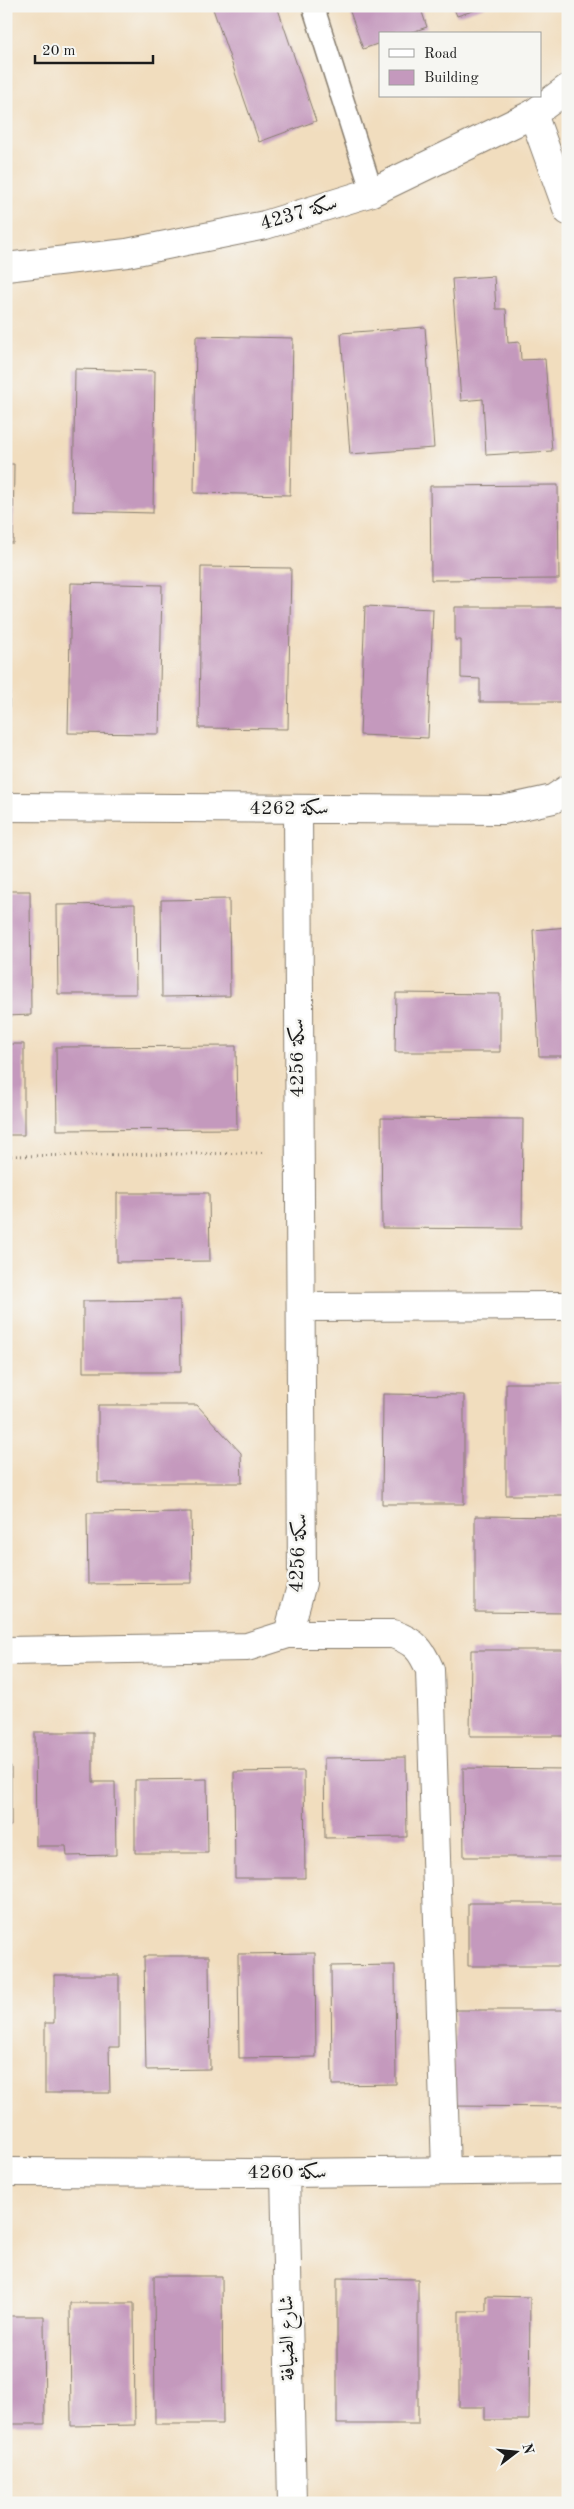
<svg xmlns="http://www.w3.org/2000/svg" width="574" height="2509" font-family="'Old Standard TT',Amiri,serif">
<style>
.building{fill:#c499bd}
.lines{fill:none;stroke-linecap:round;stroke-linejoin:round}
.lane-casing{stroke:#867c6d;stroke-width:24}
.street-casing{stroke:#867c6d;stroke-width:30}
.secondary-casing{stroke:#867c6d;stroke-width:30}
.path{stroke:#867c6d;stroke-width:3;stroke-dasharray:1 4;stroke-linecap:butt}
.lane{stroke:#fff;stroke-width:21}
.street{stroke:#fff;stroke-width:28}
.secondary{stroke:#fff;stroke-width:28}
.labels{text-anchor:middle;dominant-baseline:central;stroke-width:5;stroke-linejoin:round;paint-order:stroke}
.street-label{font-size:20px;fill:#1c1c1c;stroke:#f6f6f2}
</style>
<rect width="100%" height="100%" fill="#f6f6f2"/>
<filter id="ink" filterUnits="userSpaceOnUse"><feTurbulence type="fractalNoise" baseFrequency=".02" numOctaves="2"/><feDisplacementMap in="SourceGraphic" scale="10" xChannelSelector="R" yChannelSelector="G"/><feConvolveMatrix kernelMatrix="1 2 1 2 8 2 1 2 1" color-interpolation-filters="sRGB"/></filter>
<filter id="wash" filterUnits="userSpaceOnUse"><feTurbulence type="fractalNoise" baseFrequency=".0096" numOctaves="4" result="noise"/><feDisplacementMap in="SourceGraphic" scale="20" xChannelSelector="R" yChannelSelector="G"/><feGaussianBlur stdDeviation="1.12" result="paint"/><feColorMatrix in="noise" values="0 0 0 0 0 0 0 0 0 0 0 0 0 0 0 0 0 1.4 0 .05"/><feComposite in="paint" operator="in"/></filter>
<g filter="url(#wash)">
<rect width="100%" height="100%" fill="#f1ddbe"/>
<g id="blocks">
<!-- building -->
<path class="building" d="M212 6H277L316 121 259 142Z
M348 6H420L427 27 406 34H380V43L363 49Z
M453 6H485V7L457 16Z
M494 276 496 309H506L508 343 520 342 521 360 545 359 552 451 486 455 483 399 461 401 452 279Z
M425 327 434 448 350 454 341 333Z
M196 336 293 338 290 495 194 493Z
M75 369 155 371 153 513 73 511Z
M6 464H14L13 543H6Z
M558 485 559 579 431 580 430 486Z
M201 567 291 568 288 729 199 728Z
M71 583 162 585 159 734 68 733Z
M365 606 433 609 428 738 360 735Z
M455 607H568V702H480V679L461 678V640H455Z
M6 686H10L9 708H6Z
M6 891H30L31 1015 6 1016Z
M229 899 230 996 162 997 161 900Z
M135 904 136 994H58L57 905Z
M568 927V1056H539L533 930Z
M396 993 500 994V1052H395Z
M6 1044H24V1135H6Z
M236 1046 237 1129 57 1130 56 1047Z
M381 1118 523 1119 522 1229 382 1228Z
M117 1193H209L210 1261 117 1262Z
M180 1300 181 1372H83V1301Z
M506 1383H568V1495H506Z
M383 1394 464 1395V1504H382Z
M98 1405H197L241 1453 242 1483H98Z
M191 1512 192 1583 88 1584 87 1513Z
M475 1516 568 1517V1613L475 1612Z
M471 1650H568V1736H470Z
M35 1732H93V1782H115L116 1855 67 1856 66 1846H36Z
M406 1757 407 1837 325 1838 324 1758Z
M6 1766H11V1826H6Z
M463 1768 568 1769V1857H464Z
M304 1771 305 1878H235L234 1772Z
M207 1779 208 1853H135V1780Z
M468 1903H568V1966H468Z
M315 1953 316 2057 239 2058 238 1954Z
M144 1956H209L210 2069 146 2070Z
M395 1965 396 2084 332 2085 331 1966Z
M54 1975H119V2047H109L110 2093H45V2023H54Z
M454 2010H568V2107L453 2106Z
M154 2276H222L223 2424H155Z
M337 2278 418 2279V2424H337Z
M486 2296 530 2297 529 2420H485V2407H459V2311H486Z
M70 2303H134L135 2425 71 2426Z
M6 2316H44L45 2424H6Z"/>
</g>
</g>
<g filter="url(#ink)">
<use href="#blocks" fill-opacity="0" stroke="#867c6d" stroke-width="1"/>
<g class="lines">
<defs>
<path id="lane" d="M313 6 372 192"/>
<path id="street" d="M533 114 568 211
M6 807 503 810 553 799 568 789
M301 1307 568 1306
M288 1634H393C415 1642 421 1649 430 1670L446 2171
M6 1651 247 1647 288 1634 302 1583 298 809
M6 2172 285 2173"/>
<path id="secondary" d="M6 267 127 253 265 225 372 192 533 114 568 88
M292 2503 285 2173 568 2170"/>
</defs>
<!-- lane casing -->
<use href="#lane" class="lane-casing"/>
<!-- street casing -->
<use href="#street" class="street-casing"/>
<!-- secondary casing -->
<use href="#secondary" class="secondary-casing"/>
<!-- path -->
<path class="path" d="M6 1156 266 1153"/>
<!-- lane -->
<use href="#lane" class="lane"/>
<!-- street -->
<use href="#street" class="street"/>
<!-- secondary -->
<use href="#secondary" class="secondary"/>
</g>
</g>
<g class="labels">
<!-- street labels -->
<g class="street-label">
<text transform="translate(299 214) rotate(-16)">سكة 4237</text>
<text x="289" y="809">سكة 4262</text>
<text transform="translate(298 1058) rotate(-90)">سكة 4256</text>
<text transform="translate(299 1553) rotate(-87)">سكة 4256</text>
<text x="287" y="2173">سكة 4260</text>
<text transform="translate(288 2338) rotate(-91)">شارع الضيافة</text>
</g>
</g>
<!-- margin -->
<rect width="574" height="2509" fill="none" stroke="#f6f6f2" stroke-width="25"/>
<!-- legend -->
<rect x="379" y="32" width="162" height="65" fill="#f6f6f2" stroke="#9f9f9c"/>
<rect x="389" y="49" width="25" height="8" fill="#ffffff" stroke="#9f9f9c"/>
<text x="424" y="58" font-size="15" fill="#1c1c1c">Road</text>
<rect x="389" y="70" width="25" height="15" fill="#c499bd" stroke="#9f9f9c"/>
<text x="424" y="82" font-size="15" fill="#1c1c1c">Building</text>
<!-- north arrow -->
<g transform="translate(516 2452) rotate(74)" stroke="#f6f6f2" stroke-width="4" paint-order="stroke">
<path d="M0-4L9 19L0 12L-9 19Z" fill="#1c1c1c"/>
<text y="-8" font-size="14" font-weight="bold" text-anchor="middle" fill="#1c1c1c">N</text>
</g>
<!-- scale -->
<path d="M35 55v8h118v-8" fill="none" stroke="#1c1c1c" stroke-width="2.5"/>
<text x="42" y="55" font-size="15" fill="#1c1c1c" stroke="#f6f6f2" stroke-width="4" paint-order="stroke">20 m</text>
</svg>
